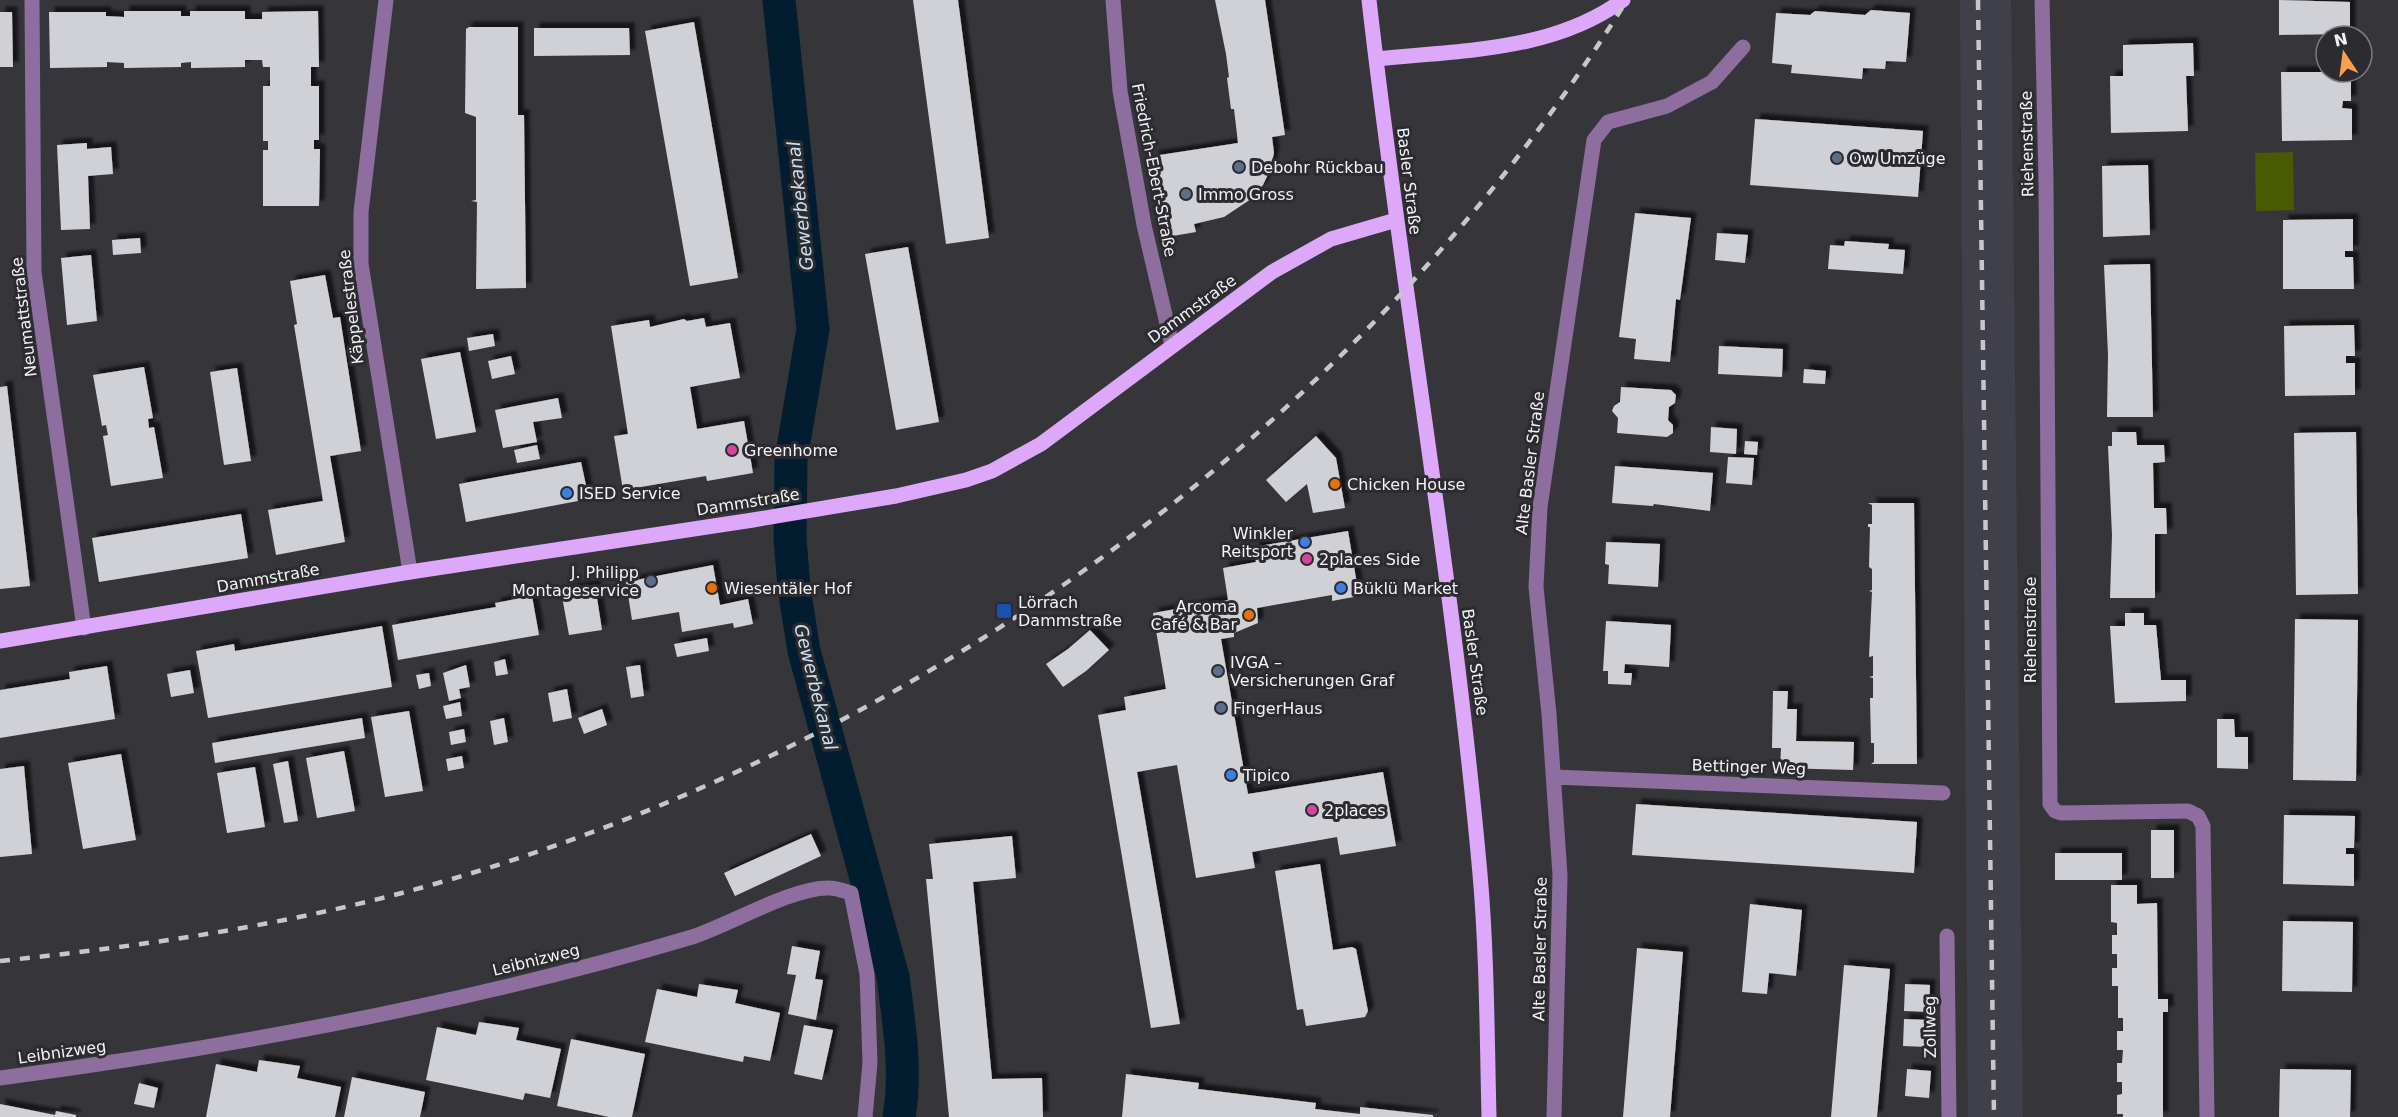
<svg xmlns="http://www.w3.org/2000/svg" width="2398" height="1117" font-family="'DejaVu Sans',sans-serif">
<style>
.built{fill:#40404a}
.green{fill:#4a5a03}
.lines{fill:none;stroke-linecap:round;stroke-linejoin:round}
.canal{stroke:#031d30;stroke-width:33}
.building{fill:#d0d1d6;filter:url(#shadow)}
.minor{stroke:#8e6d9f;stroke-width:15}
.major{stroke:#dea8fa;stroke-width:15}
.rail{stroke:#c7c7ca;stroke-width:4.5;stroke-dasharray:10 10;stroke-linecap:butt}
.service-dot{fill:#5c6f8a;stroke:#2c2c30;stroke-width:2}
.hotel-dot{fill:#d1479c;stroke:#2c2c30;stroke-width:2}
.food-dot{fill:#e8710a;stroke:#2c2c30;stroke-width:2}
.shop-dot{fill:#3f7fe0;stroke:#2c2c30;stroke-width:2}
.transit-dot{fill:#1a4fb4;stroke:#2c2c30;stroke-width:2}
.labels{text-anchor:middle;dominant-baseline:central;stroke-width:6;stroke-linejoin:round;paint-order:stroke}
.street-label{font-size:16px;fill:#f3f3f6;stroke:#2c2c30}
.poi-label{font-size:16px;fill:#f3f3f6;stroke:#2c2c30;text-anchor:start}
.water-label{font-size:18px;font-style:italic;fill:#cce0f1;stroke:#2c2c30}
</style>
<defs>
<filter id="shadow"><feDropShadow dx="5.5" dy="-5.5" stdDeviation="1.5" flood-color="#0009"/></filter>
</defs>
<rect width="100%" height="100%" fill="#36363a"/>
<!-- built -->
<path class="built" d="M1960 0H2011L2023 1117H1968Z"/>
<!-- green -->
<path class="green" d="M2293 152 2294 210 2256 211 2255 153Z"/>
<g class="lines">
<!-- canal -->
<path class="canal" d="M779 0 813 329 791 460 790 539 794 588 804 651 893 977C899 1023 907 1071 899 1117"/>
</g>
<!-- building -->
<path class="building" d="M913 0H958L989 238 946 244Z
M1215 0H1265L1285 135 1272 137 1274 153 1270 170 1263 185 1251 199 1224 217 1194 224 1196 232 1167 237 1153 156 1238 143 1234 109H1231L1227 78 1229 77 1226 54Z
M2279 0 2350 2V34L2279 35Z
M1871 10 1910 13 1906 62 1886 61 1885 69 1863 68 1862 79 1791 73 1792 65 1772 63 1776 13 1810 15 1815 11 1865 15Z
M124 11H181V16H190V11H245V19H262V12L318 11 319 67H311V86H319V140H314V149H320L319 206H263V150H268V141H263V86H270V67H263L262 60H245V67L191 68V62L181 63V67L124 68V63L107 62V67L50 68 49 12H106V16L124 17Z
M0 12H12L13 67H0Z
M694 22 738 278 690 286 645 31Z
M469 27H518V115H524L526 288 476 289 477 202 471 201 476 200V117L465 113 466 29Z
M534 28H629L630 55 534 56Z
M2193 43 2194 76H2186L2188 131 2111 133 2110 76H2123V45Z
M2281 72H2351V101H2343L2342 108 2352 109V140L2282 141Z
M1755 119 1923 131 1918 197 1750 185Z
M87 143V149L111 147 113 174 88 176 90 229 61 230 57 145Z
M2148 165 2150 235 2103 237 2102 166Z
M1635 213 1691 218 1680 300 1676 299 1670 362 1634 359 1636 339 1619 337Z
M2353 219V251H2345V257H2353L2354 289H2283V220Z
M1717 233 1748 235 1745 263 1715 260Z
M140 238 141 253 113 255 112 240Z
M1845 241 1889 244 1888 249 1905 250 1903 274 1828 269 1830 245 1844 246Z
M908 247 939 422 896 430 865 254Z
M91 255 97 321 67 325 61 258Z
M2150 264 2153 417H2107L2108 355 2104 265Z
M325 275 333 318 340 317 361 451 330 456 345 542 276 555 268 510 323 501 294 325 297 324 290 281Z
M704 318 706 327 730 323 740 378 690 387 697 429 744 421 753 473 707 481 706 476 623 490 614 436 628 434 611 326 649 320 650 327 684 319 687 321Z
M2354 325 2355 356H2346V363H2355V395L2285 396 2284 326Z
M493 334 495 346 469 351 467 338Z
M1719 346 1783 349 1782 377 1718 374Z
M460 352 476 432 436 439 421 359Z
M511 356 515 374 492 379 488 361Z
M144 367 153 418 148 419 149 428 154 427 163 478 111 486 103 436 108 435 106 425 102 426 93 375Z
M237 368 251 461 224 465 210 372Z
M1804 369 1826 371 1825 384 1803 383Z
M7 386 30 586 0 589V387Z
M1621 387 1671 390 1676 395 1675 403 1669 407 1668 420 1673 425V433L1667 437 1617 433 1618 418 1612 411 1614 406 1620 402Z
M558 398 562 418 533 422 537 442 503 448 495 410Z
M1711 427 1737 429 1736 454 1710 452Z
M2112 432H2136L2137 445H2164L2165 462 2153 463 2154 508H2166L2167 534H2155V598H2110L2112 535 2108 446H2112Z
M2356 432 2358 594 2296 595 2294 433Z
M1316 436 1336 458 1345 508 1313 513 1307 484 1286 502 1266 480Z
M1745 441 1758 442 1757 455 1744 454Z
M537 445 540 459 517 463 514 450Z
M1728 457 1754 458 1752 485 1726 483Z
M581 462 587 490 578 501 466 522 459 484Z
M1615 466 1713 473 1710 511 1654 504 1653 506 1612 503Z
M1868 503H1914L1917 764H1871L1874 762V743H1871L1870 698H1873V678L1869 677 1873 676V656L1869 657 1872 592 1869 591 1872 590V569L1869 567 1870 527H1868V524H1872V505Z
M241 514 248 558 99 582 92 538Z
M1348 531 1359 596 1332 601V595L1257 608 1258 623 1234 633V637L1221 639 1248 794 1383 772 1396 846 1340 855 1337 837 1252 852 1255 868 1196 878 1177 765 1137 772 1180 1024 1151 1028 1098 715 1126 710 1124 697 1166 689 1153 613 1228 600 1223 568 1256 562 1253 547Z
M1606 542 1660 544 1658 587 1608 584 1609 565 1605 564Z
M713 565 720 605 748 599 753 624 734 628 733 623 682 632 679 612 632 620 626 582Z
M595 585 602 630 569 635 561 591Z
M532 596 539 635 398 660 392 625 496 607 495 603Z
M2125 613H2144V625H2156L2161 680H2186V701L2115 703 2110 626H2125Z
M2295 619 2358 620 2356 781 2293 780Z
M1606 621 1671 625 1669 667 1625 664 1624 673H1632L1631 685 1608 684V671H1603Z
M382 626 392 687 208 718 196 651 234 644 235 651Z
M1090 630 1109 650 1086 671 1063 687 1046 664 1068 649Z
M707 638 709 651 677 657 674 644Z
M505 659 508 674 496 676 494 662Z
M466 665 470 687 459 689 461 698 449 701 443 673Z
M640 665 644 696 631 698 626 667Z
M107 666 115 719 0 738V690L70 679 69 672Z
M190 670 194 693 171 697 167 674Z
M429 673 431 686 419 689 416 675Z
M567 689 572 718 553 722 548 693Z
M1773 691H1788L1787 709H1797L1796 741 1854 742 1853 770 1780 768 1781 748H1772Z
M460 702 462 716 446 719 443 706Z
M602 709 607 725 584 734 578 718Z
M409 711 423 791 385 797 371 717Z
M362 718 365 738 215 763 212 743Z
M504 718 508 742 494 745 490 721Z
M2217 719H2234L2235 737H2248V769L2217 768Z
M464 729 466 742 451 745 449 732Z
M344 751 355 811 317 818 306 758Z
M121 754 136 840 83 849 68 763Z
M462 756 464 768 448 771 446 759Z
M288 761 298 821 284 823 273 764Z
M24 766 32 854 0 857V769Z
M255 767 265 827 227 833 217 773Z
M1636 804 1917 822 1914 873 1632 855Z
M2284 815 2355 816 2354 848H2346V854H2354V886L2283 884Z
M2151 830H2174V878H2151Z
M811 834 821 856 735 896 724 873Z
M1012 836 1016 878 973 882 992 1079 1042 1078 1043 1117H949L926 879H933L929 844Z
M2055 853H2122V880H2055Z
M1320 864 1333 950 1352 947 1356 949 1368 1011 1365 1017 1306 1026 1303 1009 1297 1010 1275 871Z
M2111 885H2137V904L2157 903 2158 999H2168V1012H2163V1117H2123V1114H2117V1095L2122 1094V1082H2117V1063H2122L2123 1050H2117V1031H2123V1018H2118V986H2112V968H2117V954H2112V935H2117V923L2111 922Z
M1750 904 1802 910 1796 976 1769 973 1767 994 1742 992Z
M2283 921 2353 922 2352 992 2282 991Z
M792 946 820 951 815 979 823 980 816 1020 788 1014 796 975 787 974Z
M1637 948 1683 952 1670 1117H1623Z
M1844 965 1890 969 1877 1117H1831Z
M699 984 738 990 735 1003 780 1013 770 1061 744 1056 743 1062 645 1042 657 989 697 997Z
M1905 984 1930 985 1929 1012 1904 1011Z
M1904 1019 1929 1020 1927 1047 1903 1046Z
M479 1022 519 1028 516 1040 561 1049 550 1098 525 1093 523 1100 426 1080 437 1027 476 1035Z
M804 1025 833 1030 822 1080 794 1074Z
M571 1039 645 1054 632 1117H609L557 1106Z
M259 1060 300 1066 297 1078 341 1087 335 1117H206L216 1064 257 1072Z
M1907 1069 1931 1071 1929 1098 1905 1096Z
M2280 1069 2351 1070 2350 1117H2279Z
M1126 1074 1199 1083 1198 1089 1316 1103 1315 1109 1360 1114V1107L1433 1115V1117H1122Z
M352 1077 425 1092 420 1117H344Z
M139 1083 158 1088 154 1108 134 1104Z
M0 1104 55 1115 56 1111 76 1115V1117H0Z"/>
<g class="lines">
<!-- minor -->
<path class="minor" d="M32 0 34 272 84 628
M386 0 361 212V264L410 572
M1113 0 1120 91 1144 225 1172 345
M2042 0 2046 181 2050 804 2055 811 2061 813 2188 811 2198 816 2203 826 2207 1117
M1554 777 1943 793
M1947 936 1949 1117
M0 1078C233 1047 467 1004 692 937 729 925 793 887 829 888 836 888 844 891 851 893L867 974 870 1063 865 1117
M1554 1117 1560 875 1549 714 1536 587 1540 507 1594 140 1608 122 1667 106 1712 82 1743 47"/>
<!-- major -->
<path class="major" d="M1369 0C1402 292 1454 582 1480 874 1487 954 1487 1036 1489 1117
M1376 59C1460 50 1552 52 1623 0
M0 641 410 572 753 520 896 496 966 480 992 471 1041 444 1272 272 1331 239 1396 220"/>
<!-- rail -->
<path class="rail" d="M1978 0 1994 1117
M0 961C134 947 268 928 398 894 892 764 1356 436 1627 0"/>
</g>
<!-- markers -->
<g class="service-dot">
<circle cx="1837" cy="158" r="6"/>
<circle cx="1239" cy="167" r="6"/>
<circle cx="1186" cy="194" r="6"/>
<circle cx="651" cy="581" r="6"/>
<circle cx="1218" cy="671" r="6"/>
<circle cx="1221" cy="708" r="6"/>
</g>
<g class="hotel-dot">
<circle cx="732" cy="450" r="6"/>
<circle cx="1307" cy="559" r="6"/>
<circle cx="1312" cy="810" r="6"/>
</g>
<g class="food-dot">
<circle cx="1335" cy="484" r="6"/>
<circle cx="712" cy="588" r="6"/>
<circle cx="1249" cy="615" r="6"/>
</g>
<g class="shop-dot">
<circle cx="567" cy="493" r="6"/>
<circle cx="1305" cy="542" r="6"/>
<circle cx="1341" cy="588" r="6"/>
<circle cx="1231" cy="775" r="6"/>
</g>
<rect class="transit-dot" x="996" y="603" width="16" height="16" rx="3"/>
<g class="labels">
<!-- street labels -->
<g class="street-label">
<text transform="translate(2027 144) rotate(-91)">Riehenstraße</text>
<text transform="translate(1154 170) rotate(79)">Friedrich-Ebert-Straße</text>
<text transform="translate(1409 181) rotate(83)">Basler Straße</text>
<text transform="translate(351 307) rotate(-97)">Käppelestraße</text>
<text transform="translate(1192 309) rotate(-36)">Dammstraße</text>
<text transform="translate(24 317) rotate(-97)">Neumattstraße</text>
<text transform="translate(1530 463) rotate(-83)">Alte Basler Straße</text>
<text transform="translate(748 502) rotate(-9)">Dammstraße</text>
<text transform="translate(268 578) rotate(-10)">Dammstraße</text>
<text transform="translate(2030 630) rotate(-90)">Riehenstraße</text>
<text transform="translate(1475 662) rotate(82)">Basler Straße</text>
<text transform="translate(1749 767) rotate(2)">Bettinger Weg</text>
<text transform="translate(1540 949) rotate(-89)">Alte Basler Straße</text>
<text transform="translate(536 960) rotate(-14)">Leibnizweg</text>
<text transform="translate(1930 1027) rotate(-91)">Zollweg</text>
<text transform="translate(62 1052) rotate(-8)">Leibnizweg</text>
</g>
<!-- poi labels -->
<g class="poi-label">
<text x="1849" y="158">Ow Umzüge</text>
<text x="1251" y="167">Debohr Rückbau</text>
<text x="1198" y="194">Immo Gross</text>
<text x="744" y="450">Greenhome</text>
<text x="1347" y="484">Chicken House</text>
<text x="579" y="493">ISED Service</text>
<text x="1293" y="533" text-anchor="end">Winkler<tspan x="1293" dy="18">Reitsport</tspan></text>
<text x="1319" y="559">2places Side</text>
<text x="639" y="572" text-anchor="end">J. Philipp<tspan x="639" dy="18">Montageservice</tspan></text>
<text x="724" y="588">Wiesentäler Hof</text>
<text x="1353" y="588">Büklü Market</text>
<text x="1018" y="602">Lörrach<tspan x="1018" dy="18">Dammstraße</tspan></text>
<text x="1237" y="606" text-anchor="end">Arcoma<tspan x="1237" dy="18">Café &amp; Bar</tspan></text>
<text x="1230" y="662">IVGA –<tspan x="1230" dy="18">Versicherungen Graf</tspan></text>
<text x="1233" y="708">FingerHaus</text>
<text x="1243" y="775">Tipico</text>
<text x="1324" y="810">2places</text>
</g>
<!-- water labels -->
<g class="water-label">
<text transform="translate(800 206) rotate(-96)">Gewerbekanal</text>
<text transform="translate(816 687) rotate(76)">Gewerbekanal</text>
</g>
</g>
<!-- north arrow -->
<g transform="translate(2344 54) rotate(347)"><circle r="28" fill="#2c2c30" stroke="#7c7c7f" stroke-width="1.5"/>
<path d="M0-4.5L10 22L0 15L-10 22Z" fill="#fa9f4e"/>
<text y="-9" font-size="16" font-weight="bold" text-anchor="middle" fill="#f3f3f6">N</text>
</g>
</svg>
